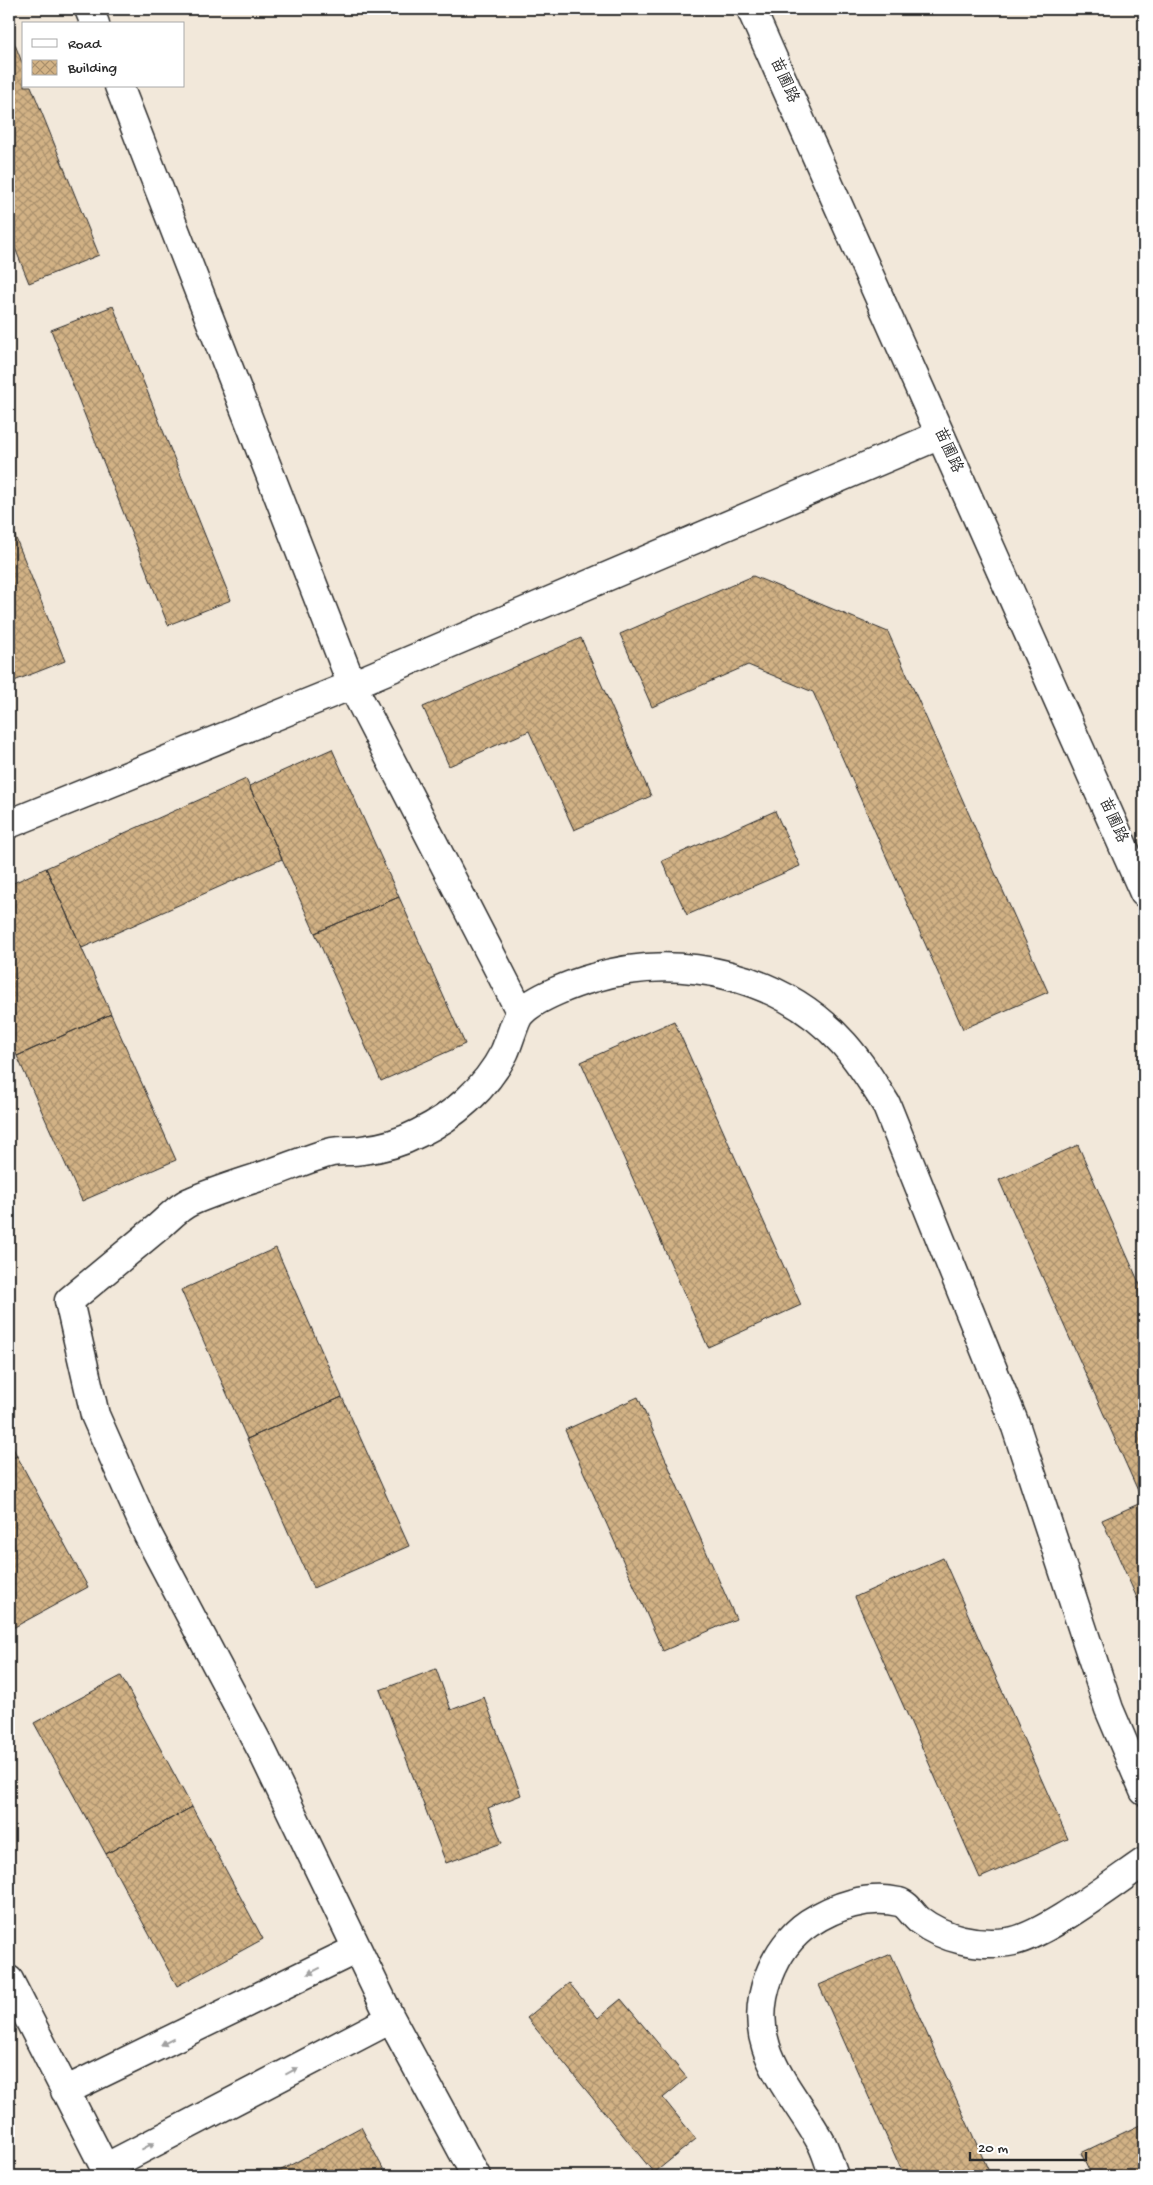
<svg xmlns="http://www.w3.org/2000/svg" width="1153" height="2185" font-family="'Gochi Hand','LXGW WenKai TC',sans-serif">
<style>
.building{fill:url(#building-cross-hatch);stroke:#2b2b2b}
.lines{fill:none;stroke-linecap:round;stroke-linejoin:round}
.minor-casing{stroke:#2b2b2b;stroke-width:31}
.minor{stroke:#fff;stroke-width:28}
.oneway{fill:#a0a0a0}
.labels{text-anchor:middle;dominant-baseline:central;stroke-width:5;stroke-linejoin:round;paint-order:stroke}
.street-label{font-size:16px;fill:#2b2b2b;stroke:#fff}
</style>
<defs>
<pattern id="building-cross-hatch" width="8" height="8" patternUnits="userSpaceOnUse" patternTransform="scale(1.25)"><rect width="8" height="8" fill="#d2b285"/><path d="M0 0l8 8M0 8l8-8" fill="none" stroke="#ab916d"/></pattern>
</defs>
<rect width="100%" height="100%" fill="#f2e8da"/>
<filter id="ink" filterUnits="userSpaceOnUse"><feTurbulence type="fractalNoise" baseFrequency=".02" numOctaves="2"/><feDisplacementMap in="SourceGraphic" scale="10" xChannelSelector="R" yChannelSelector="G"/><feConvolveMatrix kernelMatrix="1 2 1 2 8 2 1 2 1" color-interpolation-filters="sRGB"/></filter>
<g filter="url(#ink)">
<!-- building -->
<path class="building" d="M9 30 24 67V86H31L99 255 29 283 9 233Z
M113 306 231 600 168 625 51 330Z
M9 521 65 661 9 683Z
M753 576 888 632 1048 992 963 1029 813 692 748 665 652 707 620 634Z
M581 638 651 796 574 830 529 731 449 766 423 707Z
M332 749 399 897 315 933 249 786Z
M246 779 282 859 82 948 46 868Z
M775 811 800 866 687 915 662 861Z
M46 868 111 1014 17 1056 9 1039V885Z
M399 897 465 1044 381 1081 315 933Z
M111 1014 176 1160 82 1201 17 1056Z
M674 1021 801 1305 708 1347 581 1062Z
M1078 1145 1144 1294V1605L1141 1607 1102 1520 1143 1502 999 1180Z
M276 1248 342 1397 247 1439 181 1290Z
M342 1397 409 1546 313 1588 247 1439Z
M638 1397 736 1619 663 1651 565 1430Z
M9 1440 17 1456 9 1460Z
M17 1456 88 1587 9 1630V1460Z
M943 1558 1068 1839 980 1878 855 1597Z
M436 1669 451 1710 484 1697 521 1795 488 1808 502 1843 446 1863 380 1690Z
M121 1676 192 1807 106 1854 34 1723Z
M192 1807 263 1939 177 1986 106 1854Z
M891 1954 991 2176H904L819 1985Z
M569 1983 598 2018 621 1999 687 2078 663 2098 696 2139 654 2173 527 2018Z
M1144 2123V2176H1092L1081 2153Z
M361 2127 387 2176H275L274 2174Z"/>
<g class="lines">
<defs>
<path id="minor" d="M89 9 95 24
M751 9 1144 893
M119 86 352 685 521 1013
M9 824 352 685 940 435
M9 1980 109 2176
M65 2091 357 1949
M105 2168 391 2019
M476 2176 391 2019 262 1751 148 1535 95 1415 69 1301C98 1277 127 1253 157 1228 167 1220 179 1206 192 1201 217 1190 245 1182 271 1173 291 1166 312 1157 332 1152 342 1150 352 1152 362 1150 381 1148 402 1142 419 1133 454 1116 486 1088 504 1053 509 1043 515 1018 522 1012 535 998 574 983 593 978 680 952 782 975 844 1044 860 1062 873 1083 886 1104L1016 1427 1109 1709 1144 1791
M834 2176C830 2166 827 2154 822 2144 791 2087 742 2048 769 1976 777 1955 791 1935 809 1923 835 1906 868 1895 899 1902 907 1904 913 1915 919 1920 944 1939 977 1946 1008 1942 1042 1938 1113 1883 1144 1862"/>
</defs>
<!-- minor casing -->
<use href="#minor" class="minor-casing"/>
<!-- minor -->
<use href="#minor" class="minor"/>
</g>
<!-- one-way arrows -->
<defs><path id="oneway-solid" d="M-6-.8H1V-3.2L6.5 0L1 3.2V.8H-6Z" transform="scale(1.25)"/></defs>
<g class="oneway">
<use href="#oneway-solid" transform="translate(314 1971) rotate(154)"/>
<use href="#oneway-solid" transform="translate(167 2042) rotate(154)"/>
<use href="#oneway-solid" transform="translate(292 2071) rotate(-28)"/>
<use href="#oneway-solid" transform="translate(148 2146) rotate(-28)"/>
</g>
</g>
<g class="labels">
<!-- street labels -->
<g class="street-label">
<text transform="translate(783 81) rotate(66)">苗圃路</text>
<text transform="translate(947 451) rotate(66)">苗圃路</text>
<text transform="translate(1112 821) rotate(66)">苗圃路</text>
</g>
</g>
<!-- margin -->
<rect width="1153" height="2185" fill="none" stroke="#fff" stroke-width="30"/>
<rect x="15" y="15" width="1123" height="2155" fill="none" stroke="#2b2b2b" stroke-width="2" filter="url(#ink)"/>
<!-- legend -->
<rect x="22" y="22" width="162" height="65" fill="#ffffff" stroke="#aaaaaa"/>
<rect x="32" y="39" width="25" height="8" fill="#ffffff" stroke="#aaaaaa"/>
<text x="68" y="48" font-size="15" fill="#2b2b2b">Road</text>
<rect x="32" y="60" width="25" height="15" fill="url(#building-cross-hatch)" stroke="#aaaaaa"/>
<text x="68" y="72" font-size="15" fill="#2b2b2b">Building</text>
<!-- scale -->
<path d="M970 2152v8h116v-8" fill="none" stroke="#2b2b2b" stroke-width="2.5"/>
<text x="978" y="2152" font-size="15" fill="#2b2b2b" stroke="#ffffff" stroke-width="4" paint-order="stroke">20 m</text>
</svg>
